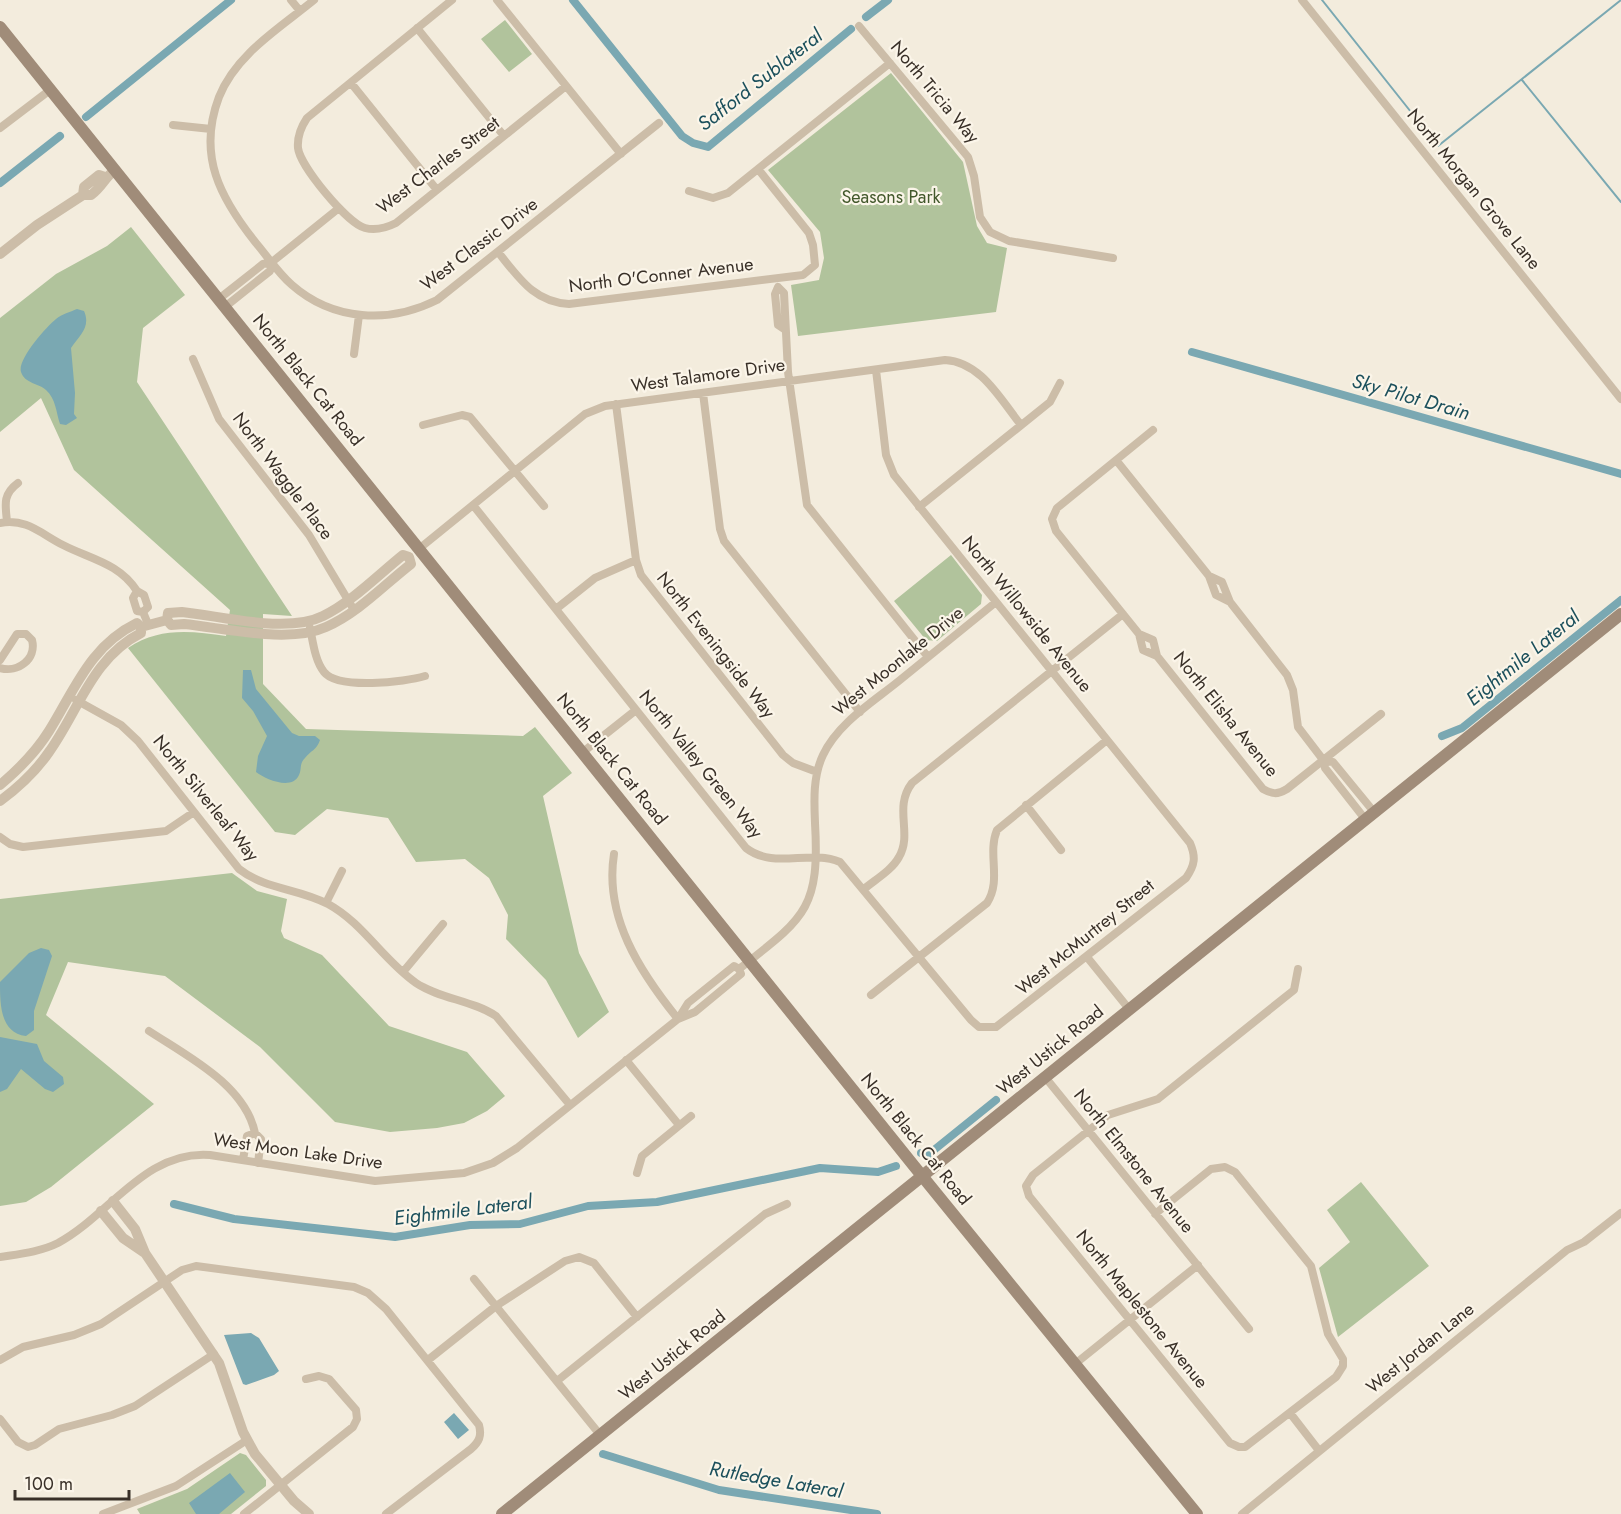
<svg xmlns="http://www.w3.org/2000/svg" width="1621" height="1514" font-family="Jost,sans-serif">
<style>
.green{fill:#b1c39c}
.water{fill:#7aa8b2}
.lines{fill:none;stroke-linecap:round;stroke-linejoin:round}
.stream{stroke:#7aa8b2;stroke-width:2}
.canal{stroke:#7aa8b2;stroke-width:8}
.minor{stroke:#ccbda8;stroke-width:8}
.tertiary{stroke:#ccbda8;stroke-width:10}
.secondary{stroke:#a08c79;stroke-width:12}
.labels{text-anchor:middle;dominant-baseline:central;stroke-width:4.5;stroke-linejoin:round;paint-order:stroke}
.street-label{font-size:18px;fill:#393028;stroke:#fbf5e9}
.park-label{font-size:18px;fill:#42582b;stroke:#fbf5e9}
.water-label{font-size:20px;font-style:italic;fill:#1c505c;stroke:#fbf5e9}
</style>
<rect width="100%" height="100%" fill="#f3ecdd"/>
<!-- green -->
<path class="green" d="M505 20 532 54 509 72 481 39Z
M891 73 963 162 977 226 987 243 1007 248 996 312 798 336 791 285 819 280 824 258 820 232 768 170Z
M131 227 185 295 143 328 137 382 292 616 263 614V684L306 729 523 736 535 727 572 773 543 796 579 953 609 1012 578 1038 546 980 506 939 508 915 489 878 465 859 416 862 388 818 327 809 295 835 275 832 128 648C159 627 191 631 226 636L230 610 74 470 41 398 0 432V318L56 274 107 246Z
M951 555 982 595 981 604 937 641 926 640 894 601Z
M232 873 257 891 287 899 281 931 284 938 322 955 389 1026 467 1052 505 1096 487 1111 464 1123 437 1128 390 1132 335 1122 260 1047 165 976 68 962 46 1015 154 1104 51 1187 26 1202 0 1206V899Z
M1361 1182 1429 1266 1338 1337 1319 1268 1350 1242 1327 1210Z
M240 1453 246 1455 266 1480V1486L231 1514H140L137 1509 187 1489Z"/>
<!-- water -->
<path class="water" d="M77 309 84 311C91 327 80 335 71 348L75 393 74 414 77 418 66 425 60 424C56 412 56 399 46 390 39 383 25 384 21 372 17 360 46 327 56 319 62 314 70 312 77 309Z
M243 670H251L256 689 292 733 299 736H315L320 740C317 750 310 751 305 758 299 764 302 769 299 775 292 791 265 779 256 772L258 756 267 736 253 711 242 698Z
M41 948 49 950 52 956 34 1011V1030L26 1036C0 1033 0 1004 0 982L29 953Z
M0 1037 37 1044 44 1061 63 1077 64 1084 53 1092 45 1089 21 1069 7 1089 0 1092Z
M251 1333 259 1338 279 1371 274 1375 246 1385 243 1384 224 1335Z
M454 1413 469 1430 458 1439 444 1422Z
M230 1473 245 1492 219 1514H196L189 1503Z"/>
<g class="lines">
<!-- stream -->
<path class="stream" d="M1322 0 1438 146 1621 0
M1522 80 1621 202"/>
<!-- canal -->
<path class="canal" d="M573 0 682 136 693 143 708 147 851 29
M866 17 888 0
M86 117 231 0
M0 183 60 136
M1192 352 1621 474
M1442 736 1462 728 1621 600
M921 1153 929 1154 996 1100
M174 1204 234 1219 395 1237 470 1225 520 1224 588 1206 657 1202 820 1168 878 1172 896 1166
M603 1454 719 1490 877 1514"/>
<!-- minor -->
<path class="minor" d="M291 0 300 11
M314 0C280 28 236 54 219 97 197 155 220 198 256 243 268 257 278 273 292 285 333 321 389 324 437 300L659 123
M452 0 307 118C301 127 297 136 298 148 300 166 347 223 365 228 376 231 386 228 396 223L566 86
M497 0 621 154
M1302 0 1621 399
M859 26 968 157 974 176 980 217 990 232 1009 241 1113 258
M417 28 504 136
M351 83 437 190
M173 125 211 129
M0 128 50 90
M689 191 713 198 728 193 890 63
M498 252C519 278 534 302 569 304L803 275 815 265 813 245 809 233 758 169
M220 298 263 264 272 262 339 208
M226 306 270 271 272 262
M784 329 778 325 775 294 778 287 784 293 788 372 807 505 928 657
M354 354 359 315
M193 359 219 419 309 535 354 610
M703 393 720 529 724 541 860 712
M616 404 636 560 641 575 783 755 793 763 817 772
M423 425 462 415 470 417 544 506
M1153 430 1057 508 1052 519 1056 531 1139 634 1143 650 1157 656
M1116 460 1209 576 1216 595 1230 602
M473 505 746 848C774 870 809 849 840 862L971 1020 979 1027H996L1186 878C1195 865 1196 857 1190 843L894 475 886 455 876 370
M919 507 1050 402 1060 383
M7 521C5 504 3 494 18 483
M0 523C27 518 41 534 63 545 90 559 119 563 137 591
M420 548 585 414 605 406 945 360C981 362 1000 399 1021 425
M1209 576 1222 582 1230 602 1287 675 1293 690 1298 727 1324 761
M556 609 595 578 636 560
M143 612 148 607 144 595 137 591 133 598 137 611 143 612 148 624
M310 628C313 642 315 661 324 672 338 690 405 682 425 676
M1139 634 1153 640 1157 656 1263 789C1272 794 1277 795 1287 789L1381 714
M0 660 17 634H26L32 640C37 659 18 673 0 668
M76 700 121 725 138 741 239 869C266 890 298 888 328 904 363 923 383 960 416 983 440 999 472 1000 496 1016L570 1105
M583 752 636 710
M1026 805 1061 850
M1365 819 1325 768 1324 761 1333 762 1374 812
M0 837 10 844 23 847 166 831 194 812
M614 854C604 917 640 972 678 1019
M864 889C876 879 892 870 899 857 913 833 893 808 912 783L1123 614
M326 903 342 871
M1087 957 1129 1009
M739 969C804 918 820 910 815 823 814 800 813 776 823 755 838 723 873 702 900 680 932 654 964 628 996 602
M403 972 443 924
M871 995 987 903C1002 880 987 854 997 830L1107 740
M149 1031C187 1056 245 1085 255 1133
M626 1060 679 1125
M1045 1077 1249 1329
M243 1160 247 1136 255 1133 261 1139 258 1163
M637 1173 642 1156 691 1116
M1155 1214 1211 1169 1225 1167 1235 1172 1311 1266 1328 1334 1343 1359V1366L1336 1377 1245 1447H1239L1230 1443 1029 1196 1026 1186 1033 1175 1108 1115 1158 1099 1294 990 1298 969
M0 1257C19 1254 40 1252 58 1243 110 1215 145 1150 210 1155L375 1181 464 1173 493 1163 517 1148 678 1019 695 1012 741 974 739 969 734 966 688 1003 678 1019
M474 1279 601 1436
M0 1360 23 1347 74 1335 101 1324 182 1270 196 1266 354 1287 368 1293 386 1309 479 1425C482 1436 479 1442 471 1449L386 1514
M428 1360 496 1306 565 1261 579 1257 594 1263 637 1317
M1075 1364 1198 1265
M557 1381 765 1214 787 1204
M1290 1413 1317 1448
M0 1419 18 1442 28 1447 35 1445 59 1429 112 1415 135 1406 214 1354
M103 1514 176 1486 247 1440
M244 1514 353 1427 357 1419 356 1410 329 1379 319 1376 306 1379
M1242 1514 1567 1250 1584 1242 1621 1213"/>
<!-- tertiary -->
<path class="tertiary" d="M105 177 99 175 84 187 83 195H91C103 186 104 178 115 170
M0 254 37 225 83 195
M403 555 409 557 411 564C384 585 358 613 326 627 289 644 225 628 184 624L171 625 167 620 168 613 182 612C222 616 287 634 323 616 352 602 378 575 403 555Z
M141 627 167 620
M0 785C19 769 36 752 49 731 75 689 90 646 137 623L141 627V633C92 658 79 710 49 752 36 771 19 787 0 801
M113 1201 135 1229 145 1253 219 1363 243 1432 255 1454 294 1501 309 1514
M101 1211 123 1238 145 1253"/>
<!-- secondary -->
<path class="secondary" d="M0 27 914 1166 1197 1514
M502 1514 1621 614"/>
</g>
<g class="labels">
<!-- street labels -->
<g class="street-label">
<text transform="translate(935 92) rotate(50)">North Tricia Way</text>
<text transform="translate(438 165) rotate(-37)">West Charles Street</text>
<text transform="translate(1474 189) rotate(51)">North Morgan Grove Lane</text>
<text transform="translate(479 244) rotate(-37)">West Classic Drive</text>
<text transform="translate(661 275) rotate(-7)">North O'Conner Avenue</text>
<text transform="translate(708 375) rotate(-8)">West Talamore Drive</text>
<text transform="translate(308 380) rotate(51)">North Black Cat Road</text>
<text transform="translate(283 476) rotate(53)">North Waggle Place</text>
<text transform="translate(1027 614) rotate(51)">North Willowside Avenue</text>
<text transform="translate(716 645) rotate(52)">North Eveningside Way</text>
<text transform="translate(898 661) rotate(-39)">West Moonlake Drive</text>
<text transform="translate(1226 714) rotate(51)">North Elisha Avenue</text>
<text transform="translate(612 759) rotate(51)">North Black Cat Road</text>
<text transform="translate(701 764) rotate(51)">North Valley Green Way</text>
<text transform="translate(206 798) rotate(51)">North Silverleaf Way</text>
<text transform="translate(1085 937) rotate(-39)">West McMurtrey Street</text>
<text transform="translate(1050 1050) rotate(-39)">West Ustick Road</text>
<text transform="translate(916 1139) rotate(51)">North Black Cat Road</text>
<text transform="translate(298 1151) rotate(8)">West Moon Lake Drive</text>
<text transform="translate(1134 1161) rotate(51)">North Elmstone Avenue</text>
<text transform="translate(1142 1309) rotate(51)">North Maplestone Avenue</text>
<text transform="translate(1420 1348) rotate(-39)">West Jordan Lane</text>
<text transform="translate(672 1355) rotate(-39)">West Ustick Road</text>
</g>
<!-- park labels -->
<g class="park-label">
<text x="891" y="197">Seasons Park</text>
</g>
<!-- water labels -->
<g class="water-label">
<text transform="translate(760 80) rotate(-38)">Safford Sublateral</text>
<text transform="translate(1411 397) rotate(16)">Sky Pilot Drain</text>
<text transform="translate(1523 658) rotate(-39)">Eightmile Lateral</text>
<text transform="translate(463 1210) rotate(-7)">Eightmile Lateral</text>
<text transform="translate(776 1480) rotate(10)">Rutledge Lateral</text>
</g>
</g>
<!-- scale -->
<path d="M15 1490v9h114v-9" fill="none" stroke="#393028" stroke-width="3"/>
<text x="24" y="1490" font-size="18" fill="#393028" stroke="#fbf5e9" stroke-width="4.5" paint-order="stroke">100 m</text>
</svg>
